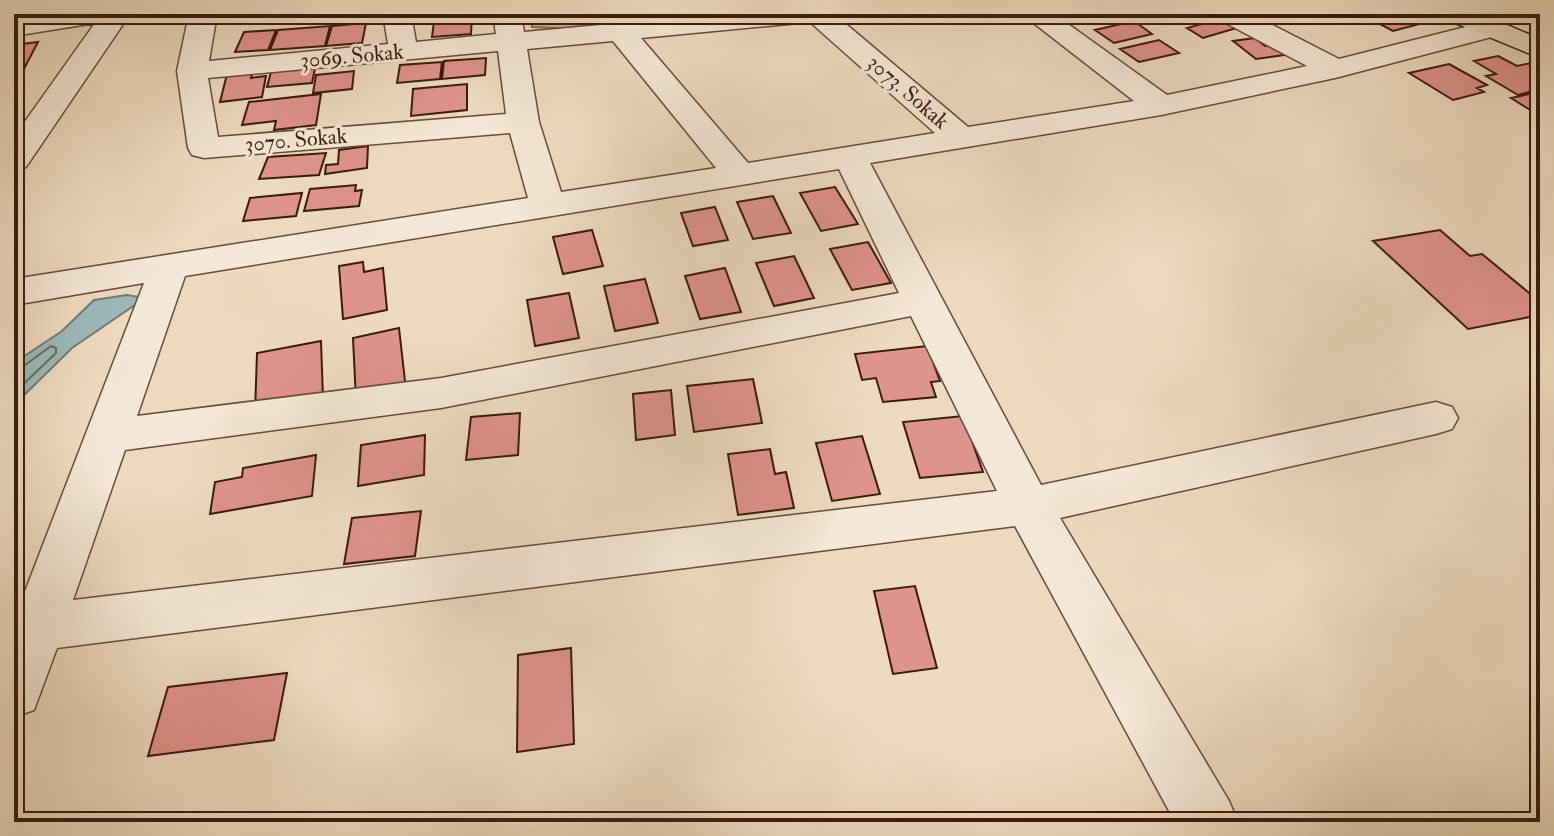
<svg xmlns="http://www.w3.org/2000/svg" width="1554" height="836" font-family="'IM FELL Double Pica',serif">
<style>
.green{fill:#bdbe8e;stroke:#7c6c4e;stroke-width:2}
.water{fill:#9bb9b9;stroke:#747a75;stroke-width:2}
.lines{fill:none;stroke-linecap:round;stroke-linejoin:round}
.shore{stroke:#6a6a64;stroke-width:2}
.building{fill:#de938b;stroke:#3a1b0f;stroke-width:2}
.minor-casing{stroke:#674b3b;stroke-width:3}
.major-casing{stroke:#3a1b0f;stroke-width:3}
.minor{fill:#f3e7d5;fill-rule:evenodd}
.major{fill:#eddabe;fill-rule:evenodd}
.labels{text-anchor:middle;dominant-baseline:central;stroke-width:6;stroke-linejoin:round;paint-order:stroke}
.far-street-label{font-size:22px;fill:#3a1b0f;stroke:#f3e7d5}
</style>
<rect width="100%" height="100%" fill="#eddabe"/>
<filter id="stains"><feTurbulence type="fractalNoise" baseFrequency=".0025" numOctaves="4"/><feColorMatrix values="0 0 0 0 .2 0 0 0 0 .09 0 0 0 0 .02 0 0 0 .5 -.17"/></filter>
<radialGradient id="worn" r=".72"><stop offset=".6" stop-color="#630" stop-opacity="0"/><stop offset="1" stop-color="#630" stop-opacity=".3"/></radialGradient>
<!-- green -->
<path class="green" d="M531 14H694L696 18 577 29 532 27Z"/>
<!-- water -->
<path class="water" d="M127 295 145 298 72 348 14 405V363L62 331 94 300Z"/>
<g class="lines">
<!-- shore -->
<path class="shore" d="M14 369 21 368 51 346 56 348V353L14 393"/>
</g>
<!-- building -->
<path class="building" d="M242 14H312L310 19 238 24Z
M320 14H374L318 21Z
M435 14H472L471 34 432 37Z
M1067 14H1120L1122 15 1081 24Z
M1361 14H1410L1427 22 1393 31Z
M1223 18 1240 27 1203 38 1187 28Z
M1134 21 1152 34 1114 43 1095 30Z
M366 23 362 43 326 46 332 26Z
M330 26 325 46 270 50 278 30Z
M276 30 268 50 235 52 244 32Z
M1255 38 1265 46 1278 44 1291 54 1256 59 1233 41Z
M1159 40 1179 53 1139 62 1120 49Z
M38 42 14 88V45Z
M1498 56 1517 66 1531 63 1540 68V89L1518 95 1486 76 1496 74 1474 61Z
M486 58 485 75 442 79 444 61Z
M442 62 440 79 397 83 400 65Z
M316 64 312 83 267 87 272 68Z
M1449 64 1487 85 1477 88 1484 92 1453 100 1409 73Z
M253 71 251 78 266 76 262 97 220 102 227 74Z
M354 71 352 89 313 93 316 75Z
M467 84V110L411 116 413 89Z
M1540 91V116L1511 98 1521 96Z
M321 94 316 125 274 130 276 121 242 125 249 102Z
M368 146 367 168 325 174 326 165 338 164 339 150Z
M326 153 319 175 259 179 268 157Z
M356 185 355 191 362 190 359 206 304 211 310 189Z
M835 187 858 224 821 231 800 193Z
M302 193 296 216 243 221 250 198Z
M773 196 791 233 753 239 737 202Z
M715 207 728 240 693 246 681 213Z
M592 230 603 266 563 274 553 237Z
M1440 230 1470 256 1482 254 1540 302V315L1468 329 1373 241Z
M868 242 891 283 852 290 830 249Z
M794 256 814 298 774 306 756 263Z
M363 262 364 272 383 268 387 310 343 319 339 266Z
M725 268 741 312 700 319 685 276Z
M645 279 658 323 615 331 604 286Z
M569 293 579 338 535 346 527 300Z
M399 328 406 390 356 400 353 338Z
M321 341 323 398 255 413 257 353Z
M927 346 940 381 931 382 936 397 883 402 876 378 862 380 855 354Z
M753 379 762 423 694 432 687 386Z
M671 390 675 435 636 440 633 394Z
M520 413 518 455 466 460 471 417Z
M963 416 983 472 920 478 903 422Z
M425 435 424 475 358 486 361 445Z
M862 436 880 494 832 501 816 443Z
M770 449 775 474 786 472 794 508 738 515 728 454Z
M316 455 312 496 210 514 215 482 242 477 243 468Z
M421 511 415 556 344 564 352 518Z
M915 586 937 668 893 674 874 591Z
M571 648 574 744 517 752 518 655Z
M287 673 274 740 148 756 168 687Z"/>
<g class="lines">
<defs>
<path id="minor" d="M50 14H130L26 167 14 170V137L95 23 14 36V20Z
M189 14H217L209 61 388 44 383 14H411L416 42 496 34 493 14H521L524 32 720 14H834L968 127 1134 101 1022 14H1054L1167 95 1307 66 1220 20 1216 14H1251L1339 59 1493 20 1503 22 1507 28 1503 34 1335 78 1161 115 870 163 1041 485 1436 402 1452 407 1458 418 1452 429 1436 434 1060 518 1229 801 1238 822H1175L1015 526 57 648 34 710 14 717V620L144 283 14 305V279L528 198 510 133 204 158 192 155 188 148 177 71ZM810 22 935 133 748 163 641 38ZM613 41 716 168 561 192 539 122 527 49ZM498 51 506 114 218 137 208 78ZM839 169 899 293 441 378 137 416 185 276ZM911 316 997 491 73 600 125 450 441 408Z"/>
<path id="major" d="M1444 14H1481L1540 39V58L1448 20Z"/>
</defs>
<!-- minor casing -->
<use href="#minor" class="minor-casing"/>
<!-- major casing -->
<use href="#major" class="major-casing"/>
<!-- minor -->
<use href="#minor" class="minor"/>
<!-- major -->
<use href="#major" class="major"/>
</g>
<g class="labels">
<!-- far-street labels -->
<g class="far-street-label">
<text transform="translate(352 56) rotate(-5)">3069. Sokak</text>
<text transform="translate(908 92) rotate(41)">3073. Sokak</text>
<text transform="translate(296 140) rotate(-5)">3070. Sokak</text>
</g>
</g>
<!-- margin -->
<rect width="1554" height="836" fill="none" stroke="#eddabe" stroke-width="48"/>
<rect x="16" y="16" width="1522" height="804" fill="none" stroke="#3a1b0f" stroke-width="4"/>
<rect x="24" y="24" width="1506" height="788" fill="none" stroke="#3a1b0f" stroke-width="2"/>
<rect width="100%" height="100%" filter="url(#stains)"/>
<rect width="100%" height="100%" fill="url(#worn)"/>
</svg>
